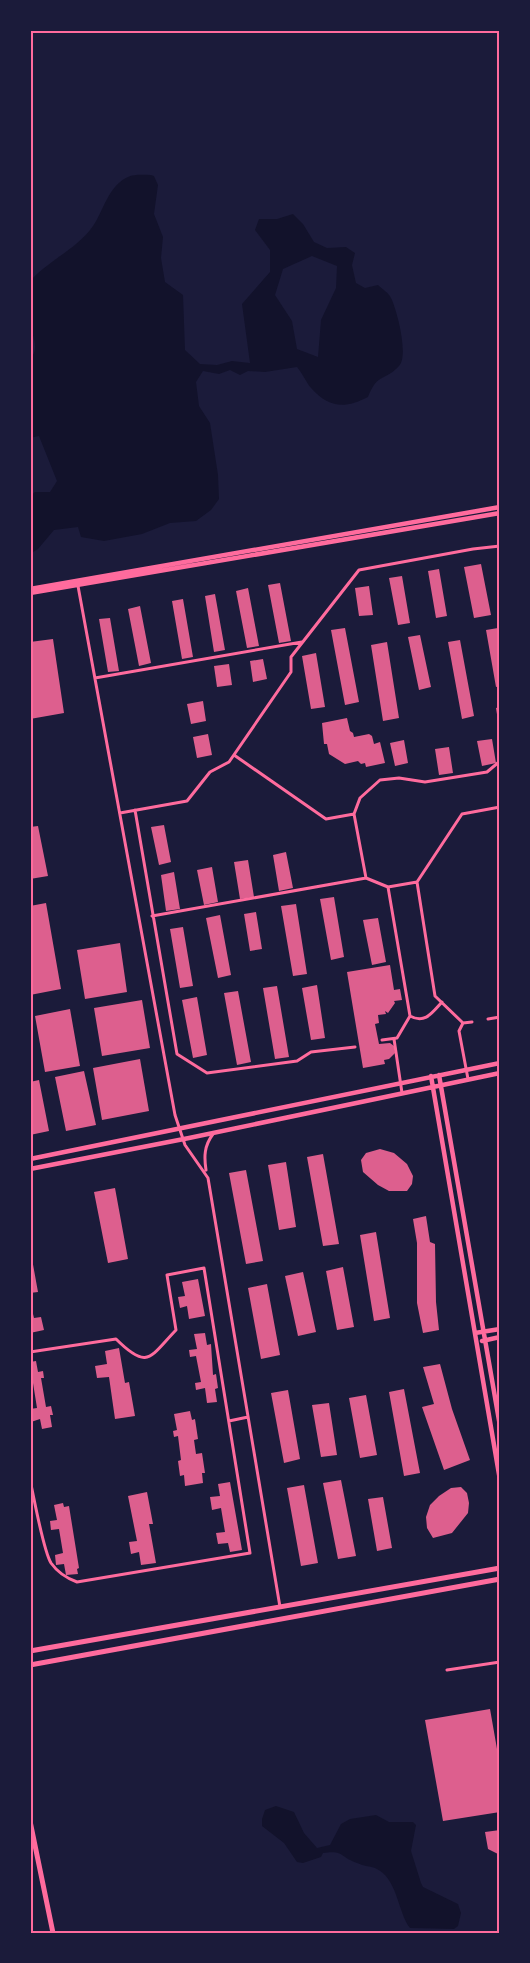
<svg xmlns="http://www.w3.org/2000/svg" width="530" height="1963" font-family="Georgia,serif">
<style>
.water{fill:#12122b;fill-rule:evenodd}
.building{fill:#dd5f8e}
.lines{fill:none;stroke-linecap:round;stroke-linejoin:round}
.minor{stroke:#ff6b9d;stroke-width:3}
.tertiary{stroke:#ff6b9d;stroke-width:4.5}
.primary{stroke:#ff6b9d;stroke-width:5}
.neatline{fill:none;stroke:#ff6b9d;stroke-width:2}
</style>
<rect width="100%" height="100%" fill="#1b1b3a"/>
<!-- water -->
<path class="water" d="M151 175 154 176 158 185 154 214 163 237 161 258 165 282 183 295 185 350 200 364 217 365 232 361 250 363 242 304 270 272V250L255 230 259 219H277L293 214 303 224 314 242 327 248 346 247 355 253 352 265 356 283 365 288 378 285C382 289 389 293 391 298 397 310 409 356 399 366 384 382 378 372 368 397 345 409 329 408 311 388 306 382 303 374 297 367L265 372 248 371 240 375 230 370 219 374 203 371 196 382 199 406 210 423 218 475 219 499 211 510 196 521 170 523 142 534 104 541 81 537 78 527 54 530 38 549 30 554V496L35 492H50L57 481 39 436 30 438V359C41 347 31 336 30 322 29 308 30 294 30 281 49 260 77 249 93 226 104 210 108 186 128 177 134 174 144 175 151 175ZM312 256 337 266 336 288 321 320 318 357 297 349 292 321 275 295 283 269Z
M276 1806 294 1812 304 1833 317 1848 330 1845 341 1824 350 1819 376 1815 389 1822H413L416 1825 411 1851 421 1883 423 1887 458 1904 461 1913 458 1926 454 1929 410 1928C397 1911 398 1878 375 1868 369 1866 363 1866 357 1863 339 1857 345 1850 323 1853L321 1857 303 1863 297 1862 284 1843 262 1826V1819L265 1810Z"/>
<!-- building -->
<path class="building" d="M481 564 491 615 474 618 464 567Z
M439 569 447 616 436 618 428 571Z
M402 576 410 623 398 625 389 578Z
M280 583 291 641 279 643 268 585Z
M369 586 373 615 359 616 355 588Z
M248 588 259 646 247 648 236 591Z
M215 594 225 650 214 652 205 596Z
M183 599 193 657 182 659 172 601Z
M140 606 151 663 139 666 128 609Z
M110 618 119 671 108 672 99 619Z
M345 628 359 702 345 705 331 630Z
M498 628 500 642V686L496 687 486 630Z
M420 635 431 687 419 690 408 637Z
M53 639 64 713 30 719V642Z
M460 640 474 716 462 719 448 642Z
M387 642 399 718 383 721 371 645Z
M316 653 325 707 311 709 302 656Z
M263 659 267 679 253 682 250 661Z
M229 664 232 685 217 687 214 666Z
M203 701 206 721 191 724 187 704Z
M500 707V727H499L496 708Z
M347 718 350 731 353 733 354 737 369 734 372 736 374 744 380 742 385 763 366 767 365 763 361 764 358 761 345 764 329 754 327 744H324L322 723Z
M208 734 212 755 197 758 193 737Z
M492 739 496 763 482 766 477 741Z
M404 740 408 763 395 766 390 743Z
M449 747 453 773 439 775 435 749Z
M164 825 171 862 159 865 151 827Z
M38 826 48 876 30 879V827Z
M286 852 293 888 279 891 273 855Z
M248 860 254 897 240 899 234 862Z
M212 867 218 902 204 905 197 870Z
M174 872 180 909 166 911 161 875Z
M334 897 344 957 331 960 320 899Z
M46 903 61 989 30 995V906Z
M296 904 307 974 293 976 281 906Z
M256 912 262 949 250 951 244 914Z
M220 915 231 975 218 978 206 918Z
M378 918 386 962 372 965 363 920Z
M183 927 193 986 180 988 170 929Z
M120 943 127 992 85 999 77 950Z
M390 965 394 990 400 989 402 1000 394 1001 395 1003 388 1013 385 1011 386 1014 378 1015 379 1023 375 1024 379 1044 390 1043 394 1046 395 1053 389 1059 384 1060 385 1064 363 1068 347 972Z
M317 985 325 1038 311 1040 302 988Z
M277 986 289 1057 275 1059 263 988Z
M238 991 251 1062 237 1065 224 993Z
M197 997 207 1055 193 1058 182 1000Z
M142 1000 150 1048 102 1056 94 1008Z
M70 1009 80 1066 45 1072 35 1016Z
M140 1059 149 1111 102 1120 93 1068Z
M84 1071 96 1125 66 1131 55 1077Z
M39 1080 49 1131 30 1135V1082Z
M380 1149 394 1153 407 1164 413 1176 412 1184 407 1191H389L378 1185 363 1172 361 1160 366 1153Z
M323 1154 339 1244 323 1246 307 1157Z
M286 1162 296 1227 279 1230 268 1165Z
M246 1170 263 1261 246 1264 229 1173Z
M115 1188 128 1259 108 1263 94 1192Z
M426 1216 430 1242 435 1244 436 1302 439 1330 423 1333 417 1303V1243L413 1219Z
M376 1232 390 1318 374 1321 360 1235Z
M32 1259 38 1292 30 1293V1260Z
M343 1267 354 1327 337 1330 326 1271Z
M303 1272 316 1332 298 1336 285 1276Z
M198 1279 205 1316 189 1319 187 1306 180 1308 178 1297 185 1296 182 1282Z
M267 1284 280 1355 261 1359 248 1288Z
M30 1302 34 1318 41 1317 44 1330 30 1333Z
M205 1333 207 1345 211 1344 213 1375 216 1374 218 1388 215 1389 217 1402 207 1403 205 1388 196 1390 195 1383 201 1382 196 1356 190 1357 189 1350 197 1349 194 1334Z
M119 1348 125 1383 129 1382 135 1416 115 1419 109 1377 97 1378 95 1366 107 1364 105 1351Z
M36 1361 38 1372 43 1371 44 1378H41L46 1407 51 1406 53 1415H50L52 1427 42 1429 40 1419 31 1422 30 1417V1409L37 1408 33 1383 30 1384V1375L32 1374 30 1362Z
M440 1364 452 1409 470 1460 444 1470 422 1407 434 1404 423 1367Z
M404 1389 420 1473 404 1476 389 1392Z
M288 1390 300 1459 284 1463 271 1393Z
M366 1395 377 1455 360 1458 349 1398Z
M329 1403 337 1455 321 1457 312 1405Z
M190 1411 192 1420 195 1419 198 1439 194 1440 196 1454 202 1453 205 1473H202L203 1483 185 1486 184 1475 180 1476 178 1461 181 1460 178 1436 174 1437 173 1431 177 1430 174 1414Z
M341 1480 356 1556 338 1559 323 1483Z
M230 1482 242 1550 230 1552 228 1543 218 1544 216 1533 225 1532 221 1508 212 1510 210 1497 220 1496 218 1484Z
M304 1485 318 1563 301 1566 287 1488Z
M461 1487 467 1493 469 1503 468 1513 452 1533 433 1538 427 1528 426 1517 430 1505 439 1496 451 1488Z
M147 1492 153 1524H149L156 1563 141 1565 139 1552 131 1554 129 1542 137 1541 128 1496Z
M383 1497 392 1548 377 1551 368 1499Z
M63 1503 64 1507 69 1506 79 1568 77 1569 78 1574 66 1575 64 1564 56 1565 55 1555 63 1553 59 1529 51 1530 50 1521 57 1520 54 1505Z
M490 1709 500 1766V1812L443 1821 425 1720Z
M500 1830V1855L488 1849 485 1832Z"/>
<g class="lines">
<!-- minor -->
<path class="minor" d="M78 586 175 1115 185 1145 208 1178 280 1607
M95 678 302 642
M234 755 326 819 354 814
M500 761 487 772 425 782 399 778 380 780 360 798 354 814 366 878 388 887 417 882 462 814 500 807
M135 810 177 1054 207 1073 297 1061 311 1052 355 1047
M120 813 187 801 210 772 229 762 291 672V657L359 570 473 549 500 546
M417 882 435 996 463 1023
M152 916 366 878
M410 1016C425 1024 432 1013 442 1002
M488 1019 500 1017
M463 1023 459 1031 468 1079
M463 1023 472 1022
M394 1039 402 1093
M382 1040 397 1038 410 1016 388 887
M206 1170C204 1157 204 1146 213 1134
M30 1352 116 1339C148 1371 150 1357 176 1330L167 1275 204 1268 250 1553 77 1582C66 1578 58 1573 51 1563 43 1550 34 1497 30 1480
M229 1421 248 1417
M447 1670 500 1662"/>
<!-- tertiary -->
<path class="tertiary" d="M30 589 500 507
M30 593 500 513
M439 1075 500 1426
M431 1076 500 1480
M30 1159 500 1063
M30 1169 189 1138 500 1073
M475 1333 500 1329
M482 1341 500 1337"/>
<!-- primary -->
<path class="primary" d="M30 1651 500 1568
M30 1665 500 1579
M30 1821 53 1933"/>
</g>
<!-- border -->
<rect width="530" height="1963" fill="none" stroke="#1b1b3a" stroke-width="63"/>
<rect x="32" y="32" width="466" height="1900" class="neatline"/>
</svg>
